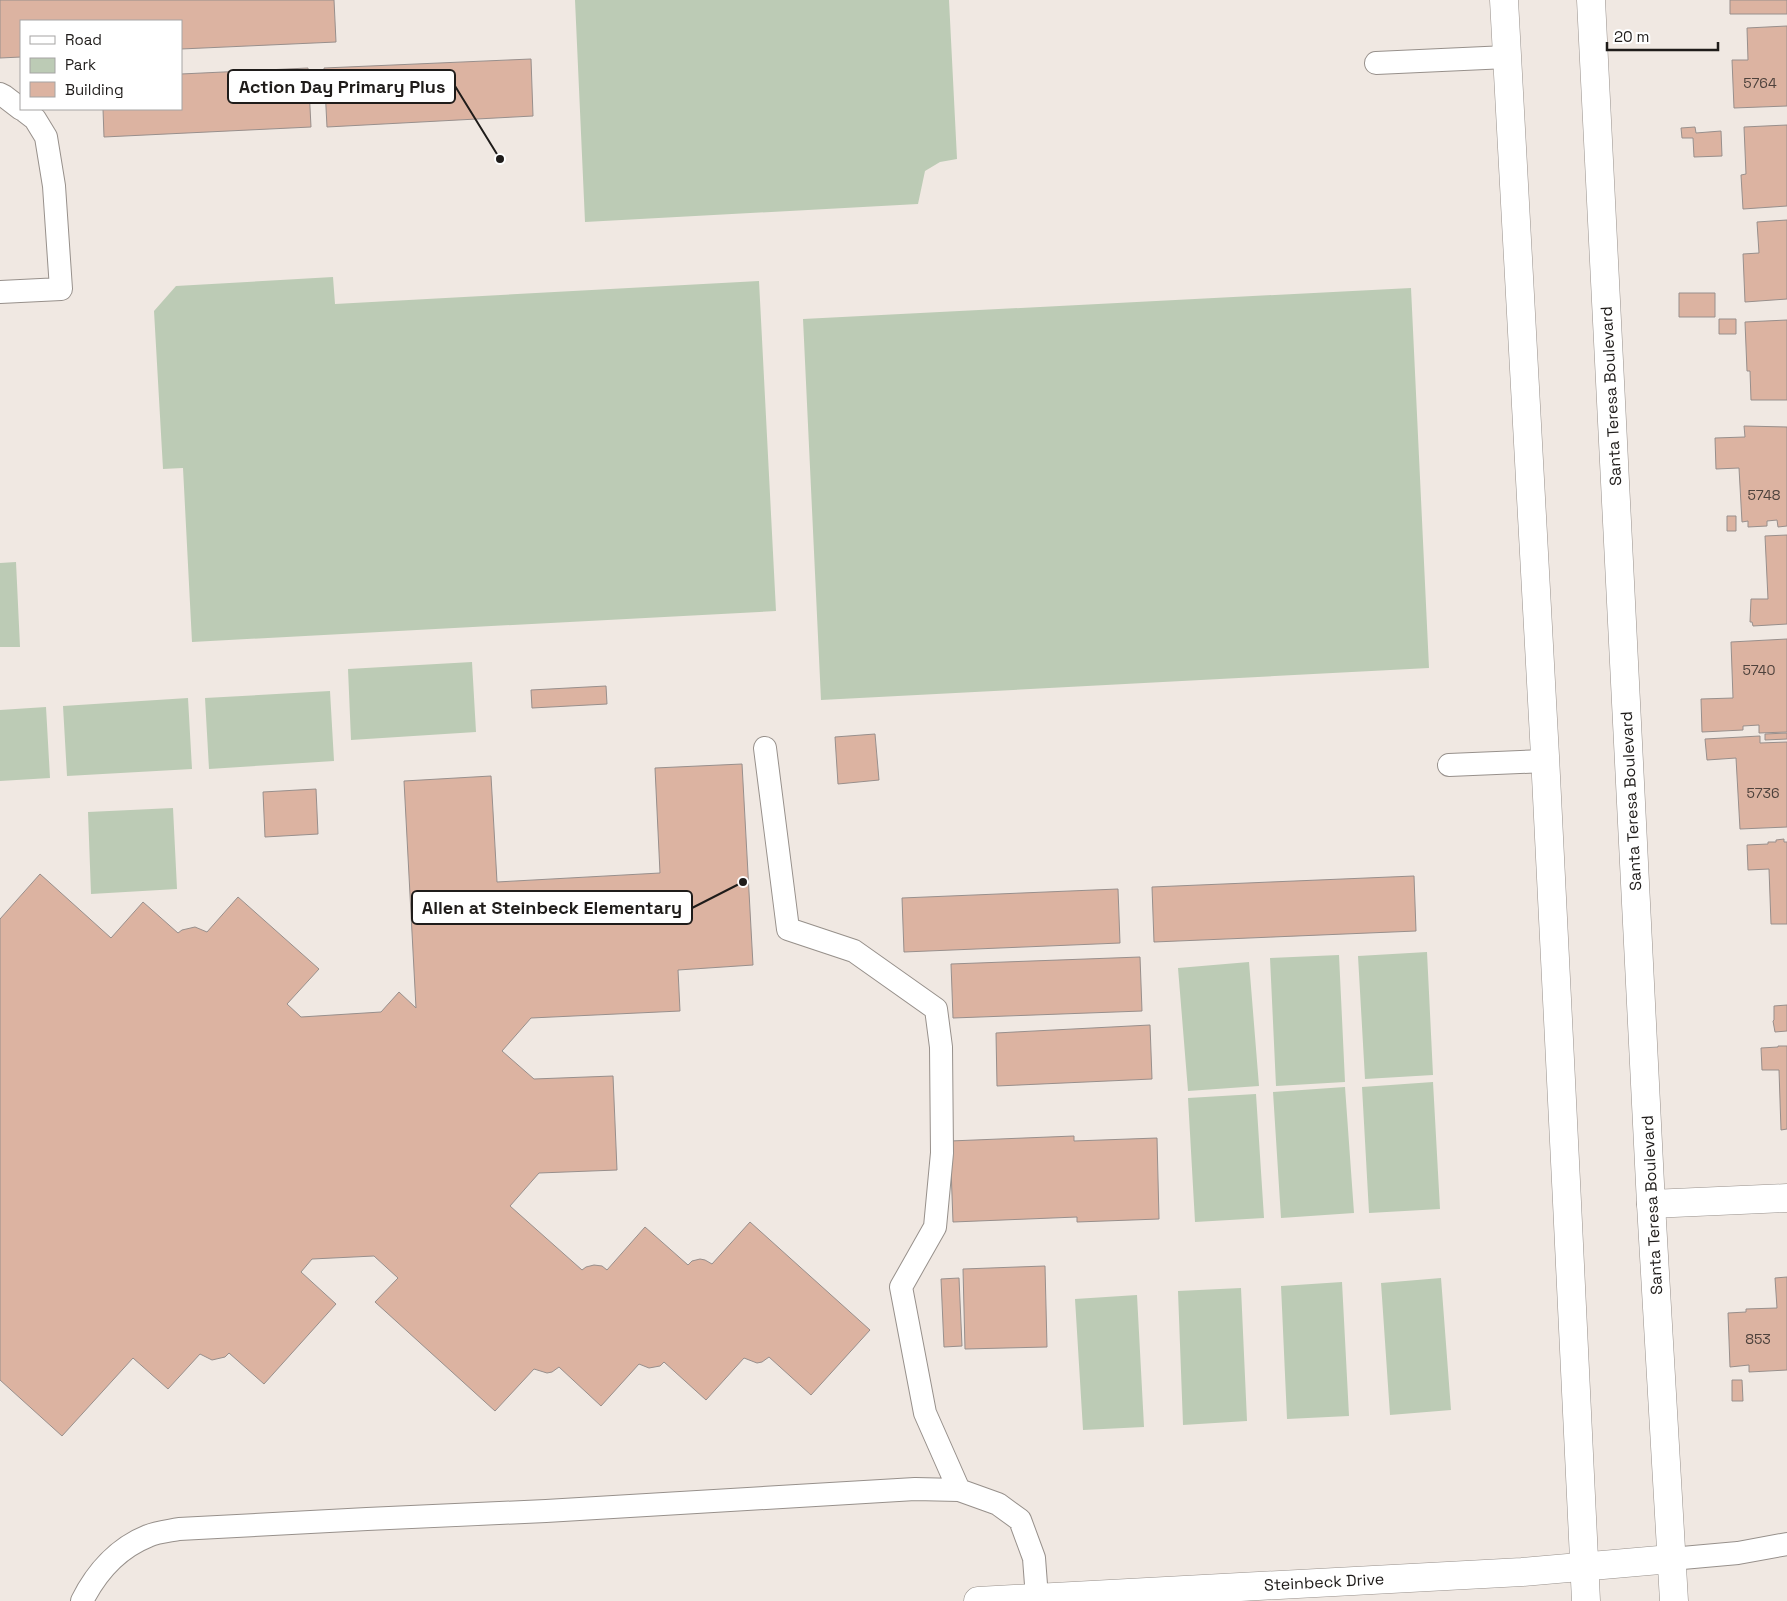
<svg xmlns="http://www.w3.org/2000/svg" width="1787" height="1601" font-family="'Space Grotesk',sans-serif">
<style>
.green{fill:#bccbb5}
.building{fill:#dcb3a1;stroke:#988f8c}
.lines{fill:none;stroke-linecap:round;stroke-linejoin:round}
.service-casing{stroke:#97908b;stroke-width:24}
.minor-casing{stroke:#97908b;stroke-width:29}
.tertiary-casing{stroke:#97908b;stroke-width:29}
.secondary-casing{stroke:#97908b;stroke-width:29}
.service{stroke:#fff;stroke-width:22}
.minor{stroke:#fff;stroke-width:28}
.tertiary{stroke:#fff;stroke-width:28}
.secondary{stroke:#fff;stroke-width:28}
.labels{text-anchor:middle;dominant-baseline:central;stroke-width:5;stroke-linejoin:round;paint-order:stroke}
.number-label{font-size:14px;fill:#4e423c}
.street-label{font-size:16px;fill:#1f1c1a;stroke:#fff}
.leader{fill:none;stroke:#1f1c1a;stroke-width:2}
.callout-dot{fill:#1f1c1a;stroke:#fff;stroke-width:2}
.callout{fill:#fff;stroke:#1f1c1a;stroke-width:2}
.callout-label{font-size:18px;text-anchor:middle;font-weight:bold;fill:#1f1c1a}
</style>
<rect width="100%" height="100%" fill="#f0e8e2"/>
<!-- green -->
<path class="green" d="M575 0H949L957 159 940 162 925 171 918 204 585 222Z
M333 277 335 304 759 281 776 611 192 642 183 468 163 469 154 311 176 286Z
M1411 288 1429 668 821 700 803 319Z
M16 562 20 647H0V563Z
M472 662 476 732 351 740 348 669Z
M330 691 334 761 209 769 205 698Z
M188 698 192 769 67 776 63 706Z
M46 707 50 778 0 781V710Z
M173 808 177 889 91 894 88 812Z
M1427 952 1433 1075 1365 1079 1358 956Z
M1339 955 1345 1082 1276 1086 1270 958Z
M1249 962 1259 1086 1188 1091 1178 968Z
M1433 1082 1440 1209 1369 1213 1362 1087Z
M1345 1087 1354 1213 1281 1218 1273 1092Z
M1256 1094 1264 1218 1195 1222 1188 1098Z
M1441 1278 1451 1410 1390 1415 1381 1283Z
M1342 1282 1349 1416 1287 1419 1281 1286Z
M1241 1288 1247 1421 1183 1425 1178 1291Z
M1137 1295 1144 1427 1083 1430 1075 1299Z"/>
<!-- building -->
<path class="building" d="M0 0H334L336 42 181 49V21H21V57L0 58Z
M1730 0H1787V14H1730Z
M1787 26V106L1734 108 1732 60H1748L1747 28Z
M531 59 533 116 327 127 324 68Z
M308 68 311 127 104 137 103 109H181V74Z
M1787 125V206L1743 209 1741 175 1746 174 1744 127Z
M1695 127 1696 133 1721 131 1722 156 1694 157 1693 138H1682L1681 128Z
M1787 220V299L1745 302 1743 254 1759 253 1757 222Z
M1679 293H1715V317H1679Z
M1719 319H1736V334H1719Z
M1787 320V400H1751L1750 371H1747L1745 322Z
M1744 426 1787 427V526L1778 527 1777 520 1767 521V526L1748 527V521L1742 522 1739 468 1716 469 1715 438 1745 437Z
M1727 516H1736V531H1727Z
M1787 535V624L1753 626 1752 622H1750L1751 599H1768L1765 536Z
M1787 639V732L1759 733V725L1743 726V730L1702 732 1701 699 1733 698 1731 642Z
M606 686 607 704 532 708 531 690Z
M1787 733V739L1765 740V734Z
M875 734 879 780 838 784 835 737Z
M1760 736V743L1787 742V827L1740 829 1736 758 1707 760 1705 739Z
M742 764 753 965 678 970 680 1011 531 1018 502 1051 534 1079 613 1076 617 1170 539 1173 510 1206 582 1270 586 1267 594 1265 602 1266 607 1270 645 1227 688 1265 692 1261 700 1259 705 1260 712 1264 750 1222 870 1330 811 1395 769 1357 762 1362 757 1363 744 1358 706 1400 664 1362 660 1366 649 1368 639 1364 601 1406 559 1367 552 1372 547 1373 534 1369 495 1411 375 1302 398 1278 374 1256 312 1259 301 1272 336 1304 264 1384 229 1353 225 1357 212 1360 200 1354 168 1389 133 1358 62 1436 0 1380V919L40 874 111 938 143 902 178 933 182 930 195 927 207 932 238 897 319 969 287 1004 301 1017 381 1012 399 992 416 1008 404 781 491 776 497 882 660 873 655 768Z
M316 789 318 834 265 837 263 792Z
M1784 839V842H1787V924H1771L1769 869 1748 870 1747 845 1768 844V842H1776V840Z
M1414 876 1416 931 1154 942 1152 887Z
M1118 889 1120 943 904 952 902 898Z
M1140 957 1142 1011 953 1018 951 964Z
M1787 1005V1031L1775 1032 1773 1021 1774 1020V1006Z
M1150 1025 1152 1079 997 1086 996 1033Z
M1778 1046H1787V1129L1781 1130 1779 1070H1762L1761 1048 1778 1047Z
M1074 1136V1141L1157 1138 1159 1219 1077 1222V1217L953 1222 950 1141Z
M1045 1266 1047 1347 965 1349 963 1269Z
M1787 1277V1370L1749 1372V1365L1730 1367 1728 1313 1746 1312V1309L1777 1308 1775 1278Z
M959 1278 962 1346 944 1347 941 1279Z
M1732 1380H1742L1743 1401H1732Z"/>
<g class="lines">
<defs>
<path id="service" d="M1376 63 1507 57
M0 94 4 96 21 109
M0 292 61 289 54 186 46 137 35 119 22 109
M765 748 788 929 854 951 936 1009 941 1047 942 1153 935 1227 901 1287 925 1413 959 1490
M1449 765 1545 761
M1671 1559 1738 1553 1787 1544
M82 1601C96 1573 118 1548 148 1536 157 1532 169 1531 179 1529L367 1519 546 1511 915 1489 959 1490 998 1504 1020 1520 1034 1558 1037 1598"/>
<path id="minor" d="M1651 1204 1787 1198"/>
<path id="tertiary" d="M978 1601 1522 1572 1671 1559"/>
<path id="secondary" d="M1504 0C1517 252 1532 504 1545 756 1560 1038 1572 1319 1586 1601
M1591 0 1651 1204 1674 1601"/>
</defs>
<!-- service casing -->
<use href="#service" class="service-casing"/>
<!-- minor casing -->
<use href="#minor" class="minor-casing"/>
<!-- tertiary casing -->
<use href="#tertiary" class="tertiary-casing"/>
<!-- secondary casing -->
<use href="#secondary" class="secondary-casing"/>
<!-- service -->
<use href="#service" class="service"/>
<!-- minor -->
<use href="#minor" class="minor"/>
<!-- tertiary -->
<use href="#tertiary" class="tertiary"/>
<!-- secondary -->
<use href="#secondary" class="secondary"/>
</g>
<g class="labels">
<!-- number labels -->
<g class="number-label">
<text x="1760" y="83">5764</text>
<text x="1764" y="495">5748</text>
<text x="1759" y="670">5740</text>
<text x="1763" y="793">5736</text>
<text x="1758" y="1339">853</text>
</g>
<!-- street labels -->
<g class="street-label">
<text transform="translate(1611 396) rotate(-93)">Santa Teresa Boulevard</text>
<text transform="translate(1631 801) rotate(-93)">Santa Teresa Boulevard</text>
<text transform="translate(1652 1205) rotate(-93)">Santa Teresa Boulevard</text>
<text transform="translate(1324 1582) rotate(-3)">Steinbeck Drive</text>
</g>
</g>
<!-- callouts -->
<path class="leader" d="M500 159L455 86M743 882L692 908"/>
<g class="callout-dot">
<circle cx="500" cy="159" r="5"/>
<circle cx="743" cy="882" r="5"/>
</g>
<g class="callout">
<rect x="228" y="70" width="227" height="33" rx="5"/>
<rect x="412" y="891" width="280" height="33" rx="5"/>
</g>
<g class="callout-label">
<text x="342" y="93">Action Day Primary Plus</text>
<text x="552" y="914">Allen at Steinbeck Elementary</text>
</g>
<!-- legend -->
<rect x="20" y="20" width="162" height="90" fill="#ffffff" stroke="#a5a4a3"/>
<rect x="30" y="36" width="25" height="8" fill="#ffffff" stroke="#a5a4a3"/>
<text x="65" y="45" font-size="15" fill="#1f1c1a">Road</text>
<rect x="30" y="58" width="25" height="15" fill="#bccbb5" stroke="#a5a4a3"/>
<text x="65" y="70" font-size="15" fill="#1f1c1a">Park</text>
<rect x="30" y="82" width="25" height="15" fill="#dcb3a1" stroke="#a5a4a3"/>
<text x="65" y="95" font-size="15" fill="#1f1c1a">Building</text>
<!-- scale -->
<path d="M1607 42v8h111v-8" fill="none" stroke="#1f1c1a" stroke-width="2.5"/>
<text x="1614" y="42" font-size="15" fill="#1f1c1a" stroke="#ffffff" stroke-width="4" paint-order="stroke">20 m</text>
</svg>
